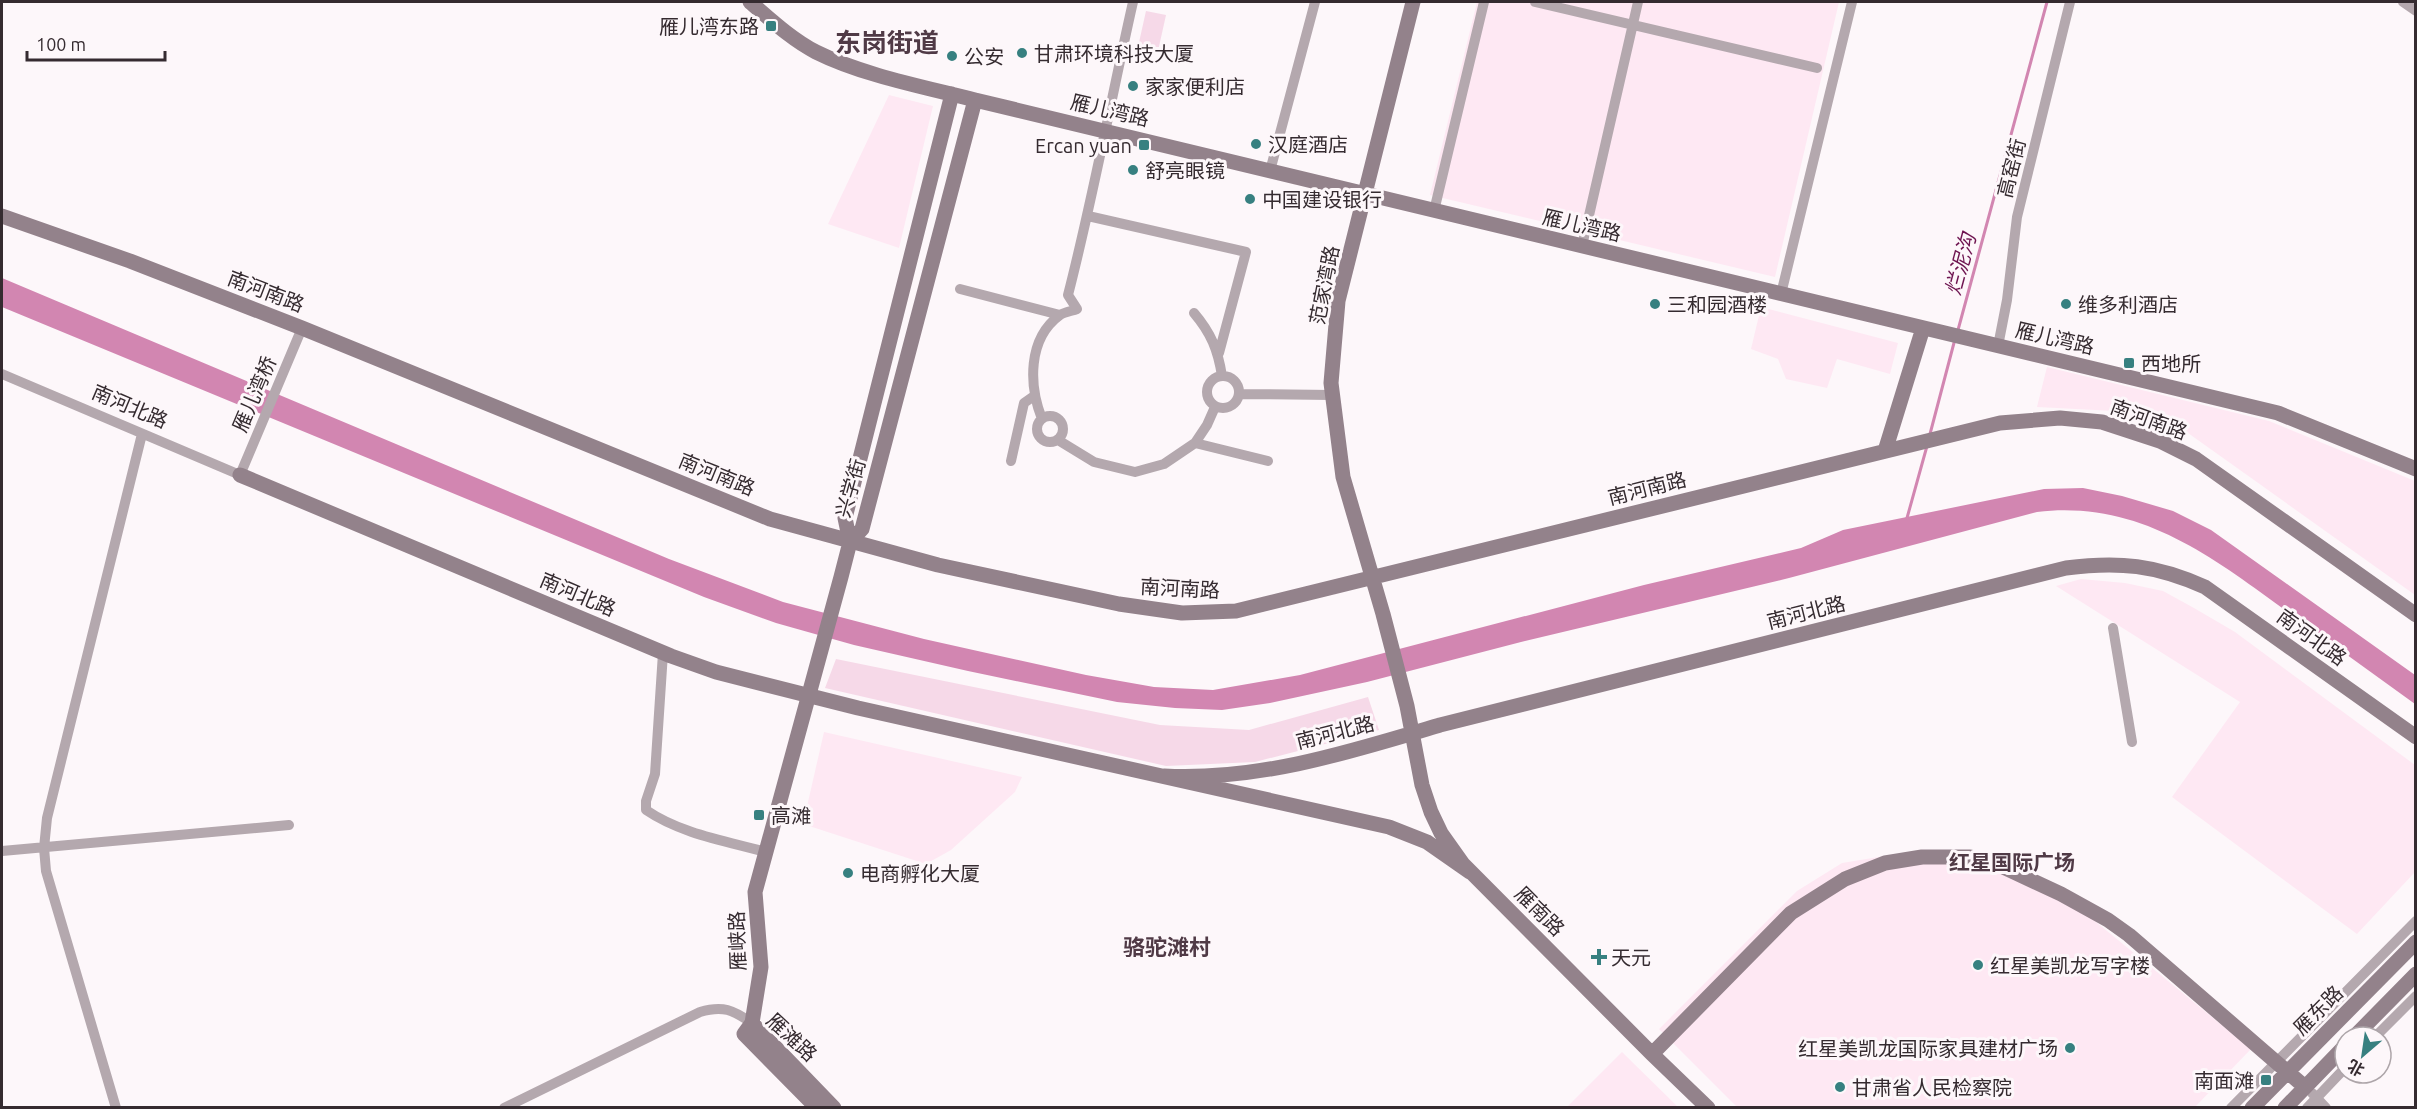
<svg xmlns="http://www.w3.org/2000/svg" width="2417" height="1109" font-family="Ubuntu,'Noto Sans SC',sans-serif">
<style>
.built{fill:#fee8f3}
.green{fill:#f6d9e8}
.water{fill:#d286b1}
.lines{fill:none;stroke-linecap:round;stroke-linejoin:round}
.stream{stroke:#d286b1;stroke-width:3}
.street{stroke:#b4a8ae;stroke-width:10}
.secondary{stroke:#93828b;stroke-width:15}
.poi-dot{fill:#378080;stroke:#fdf7fa;stroke-width:2}
.labels{text-anchor:middle;dominant-baseline:central;stroke-width:6;stroke-linejoin:round;paint-order:stroke}
.poi-label{font-size:20px;fill:#352b30;stroke:#fdf7fa;text-anchor:start}
.street-label{font-size:20px;fill:#352b30;stroke:#fdf7fa}
.water-label{font-size:21px;font-style:italic;fill:#6e1450;stroke:#fdf7fa}
.neighbourhood-label{font-size:21px;font-weight:bold;fill:#503a46;stroke:#fdf7fa}
.quarter-label{font-size:22px;font-weight:bold;fill:#503a46;stroke:#fdf7fa}
.district-label{font-size:26px;font-weight:bold;fill:#503a46;stroke:#fdf7fa}
</style>
<rect width="100%" height="100%" fill="#fdf7fa"/>
<!-- built -->
<path class="built" d="M1477 2H1839L1775 277 1430 195Z
M889 95 933 106 899 248 828 224Z
M1761 307 1898 343 1890 374 1837 359 1827 388 1786 379 1778 359 1751 349Z
M2047 367 2269 421 2415 481V595L2188 433 2134 412 2037 407Z
M2081 579 2125 583 2163 591 2194 608 2235 632 2415 765V872L2357 934 2172 797 2240 702 2056 586Z
M824 732 1022 777 1015 792 951 850 926 864 803 824Z
M1915 851 1988 860 2057 890 2251 1049 2195 1107 1738 1108 1659 1029 1797 891 1842 863Z
M1622 1052 1678 1107H1567Z"/>
<!-- green -->
<path class="green" d="M1146 11 1166 15 1158 51 1138 47Z
M836 659 1160 725 1249 730 1368 697 1379 730 1255 762 1166 766 825 688Z"/>
<!-- water -->
<path class="water" d="M2 278 669 559 783 602 924 639 1086 675 1154 687 1213 690 1300 675 1644 585 1801 548 1843 530 2044 489 2083 488 2122 496 2173 511 2211 530 2415 675V704C2373 674 2331 643 2289 613 2211 556 2139 500 2037 512L1789 578 1521 642 1367 682 1270 703 1222 710 1175 708 1117 702 968 671 854 645 776 623 704 597 2 307Z"/>
<g class="lines">
<!-- stream -->
<path class="stream" d="M1958 330 2047 2
M1930 434 1955 339
M1907 518 1927 446"/>
<!-- street -->
<path class="street" d="M1535 2 1817 68
M2403 2 2416 11
M1270 171 1315 2
M1434 211 1484 2
M1088 216 1246 252 1219 353
M1582 246 1638 2
M960 289 1060 315
M1781 294 1852 2
M1194 313C1211 333 1218 350 1222 376
M1998 346 2007 300 2017 217 2070 2
M2 374 240 475 302 328
M1207 392a16 16 0 1 1 32 0a16 16 0 1 1-32 0Z
M1239 394 1332 395
M1037 429a13 13 0 1 1 26 0a13 13 0 1 1-26 0Z
M1042 419C1029 386 1027 339 1060 315 1064 312 1072 311 1077 309L1068 295C1093 198 1111 99 1133 2
M1058 440 1094 462 1135 472 1164 464 1195 443 1207 425 1215 407
M1195 443 1268 461
M1011 461 1024 403 1034 396
M2113 628 2132 742
M663 653 655 774 646 801V810C681 834 726 841 766 852
M2 851 289 825
M2375 1037 2416 996
M2312 1093 2326 1108
M116 1108 46 871 44 848 47 818 142 434
M504 1108 700 1012C723 1005 733 1010 752 1023
M2231 1108 2416 921
M2307 1108 2345 1068"/>
<!-- secondary -->
<path class="secondary" d="M750 2C770 19 791 39 816 52 862 75 924 87 975 100L2278 413 2416 469
M1413 2 1338 301 1331 383 1343 477 1383 614 1407 706 1422 785 1431 812 1441 833 1463 864 1652 1054 1708 1108
M2 216 130 261 302 328 770 519 938 565 1119 604 1182 613 1236 611 2000 423 2060 418 2102 422 2160 441 2196 459 2416 615
M1885 451 1923 328
M240 475 671 656 716 672 858 708 1389 827 1427 842 1470 872
M850 542 862 529 975 100
M1164 776C1259 781 1350 752 1440 725L2066 568C2119 561 2156 565 2205 587L2416 737
M752 1023 834 1108
M2354 1037 2416 974
M1652 1054 1791 913 1845 879 1885 863 1922 857H1970L2001 866 2061 894 2108 920 2129 935 2305 1087
M817 1108 744 1034 752 1023 761 967 755 892 841 577 850 542 845 518 952 94
M2252 1108 2416 942
M2285 1108 2345 1046"/>
</g>
<!-- markers -->
<g class="poi-dot">
<rect x="765" y="20" width="12" height="12" rx="3"/>
<circle cx="1022" cy="53" r="6"/>
<circle cx="952" cy="56" r="6"/>
<circle cx="1133" cy="86" r="6"/>
<circle cx="1256" cy="144" r="6"/>
<rect x="1138" y="139" width="12" height="12" rx="3"/>
<circle cx="1133" cy="170" r="6"/>
<circle cx="1250" cy="199" r="6"/>
<circle cx="1655" cy="304" r="6"/>
<circle cx="2066" cy="304" r="6"/>
<rect x="2123" y="357" width="12" height="12" rx="3"/>
<rect x="753" y="809" width="12" height="12" rx="3"/>
<circle cx="848" cy="873" r="6"/>
<path d="M1596 948h6v6h6v6h-6v6h-6v-6h-6v-6h6z"/>
<circle cx="1978" cy="965" r="6"/>
<circle cx="2070" cy="1048" r="6"/>
<rect x="2260" y="1074" width="12" height="12" rx="3"/>
<circle cx="1840" cy="1087" r="6"/>
</g>
<g class="labels">
<!-- poi labels -->
<g class="poi-label">
<text x="759" y="26" text-anchor="end">雁儿湾东路</text>
<text x="1034" y="53">甘肃环境科技大厦</text>
<text x="964" y="56">公安</text>
<text x="1145" y="86">家家便利店</text>
<text x="1268" y="144">汉庭酒店</text>
<text x="1132" y="145" text-anchor="end">Ercan yuan</text>
<text x="1145" y="170">舒亮眼镜</text>
<text x="1262" y="199">中国建设银行</text>
<text x="1667" y="304">三和园酒楼</text>
<text x="2078" y="304">维多利酒店</text>
<text x="2141" y="363">西地所</text>
<text x="771" y="815">高滩</text>
<text x="860" y="873">电商孵化大厦</text>
<text x="1611" y="957">天元</text>
<text x="1990" y="965">红星美凯龙写字楼</text>
<text x="2058" y="1048" text-anchor="end">红星美凯龙国际家具建材广场</text>
<text x="2254" y="1080" text-anchor="end">南面滩</text>
<text x="1852" y="1087">甘肃省人民检察院</text>
</g>
<!-- street labels -->
<g class="street-label">
<text transform="translate(1110 110) rotate(13)">雁儿湾路</text>
<text transform="translate(2011 168) rotate(-76)">高窑街</text>
<text transform="translate(1582 225) rotate(13)">雁儿湾路</text>
<text transform="translate(1324 285) rotate(-79)">范家湾路</text>
<text transform="translate(266 291) rotate(21)">南河南路</text>
<text transform="translate(2055 338) rotate(13)">雁儿湾路</text>
<text transform="translate(254 394) rotate(-67)">雁儿湾桥</text>
<text transform="translate(130 406) rotate(23)">南河北路</text>
<text transform="translate(2149 419) rotate(20)">南河南路</text>
<text transform="translate(717 474) rotate(22)">南河南路</text>
<text transform="translate(850 488) rotate(-74)">兴学街</text>
<text transform="translate(1647 488) rotate(-14)">南河南路</text>
<text transform="translate(1180 588) rotate(3)">南河南路</text>
<text transform="translate(578 594) rotate(23)">南河北路</text>
<text transform="translate(1806 612) rotate(-14)">南河北路</text>
<text transform="translate(2312 637) rotate(36)">南河北路</text>
<text transform="translate(1335 732) rotate(-14)">南河北路</text>
<text transform="translate(1540 911) rotate(45)">雁南路</text>
<text transform="translate(737 941) rotate(-92)">雁峡路</text>
<text transform="translate(2318 1010) rotate(-45)">雁东路</text>
<text transform="translate(792 1037) rotate(43)">雁滩路</text>
</g>
<!-- water labels -->
<g class="water-label">
<text transform="translate(1960 264) rotate(-75)">烂泥沟</text>
</g>
<!-- neighbourhood labels -->
<g class="neighbourhood-label">
<text x="2012" y="862">红星国际广场</text>
</g>
<!-- quarter labels -->
<g class="quarter-label">
<text x="1167" y="946">骆驼滩村</text>
</g>
<!-- district labels -->
<g class="district-label">
<text x="887" y="42">东岗街道</text>
</g>
</g>
<!-- border -->
<rect width="2417" height="1109" fill="none" stroke="#352b30" stroke-width="6"/>
<!-- north arrow -->
<g transform="translate(2363 1055) rotate(209)"><circle r="28" fill="#fdf7fa" stroke="#ada5a9" stroke-width="1.5"/>
<path d="M0-4.5L10 22L0 15L-10 22Z" fill="#378080"/>
<text y="-9" font-size="16" font-weight="bold" text-anchor="middle" fill="#352b30">北</text>
</g>
<!-- scale -->
<path d="M27 51v9h138v-9" fill="none" stroke="#352b30" stroke-width="3"/>
<text x="36" y="51" font-size="18" fill="#352b30" stroke="#fdf7fa" stroke-width="4.5" paint-order="stroke">100 m</text>
</svg>
